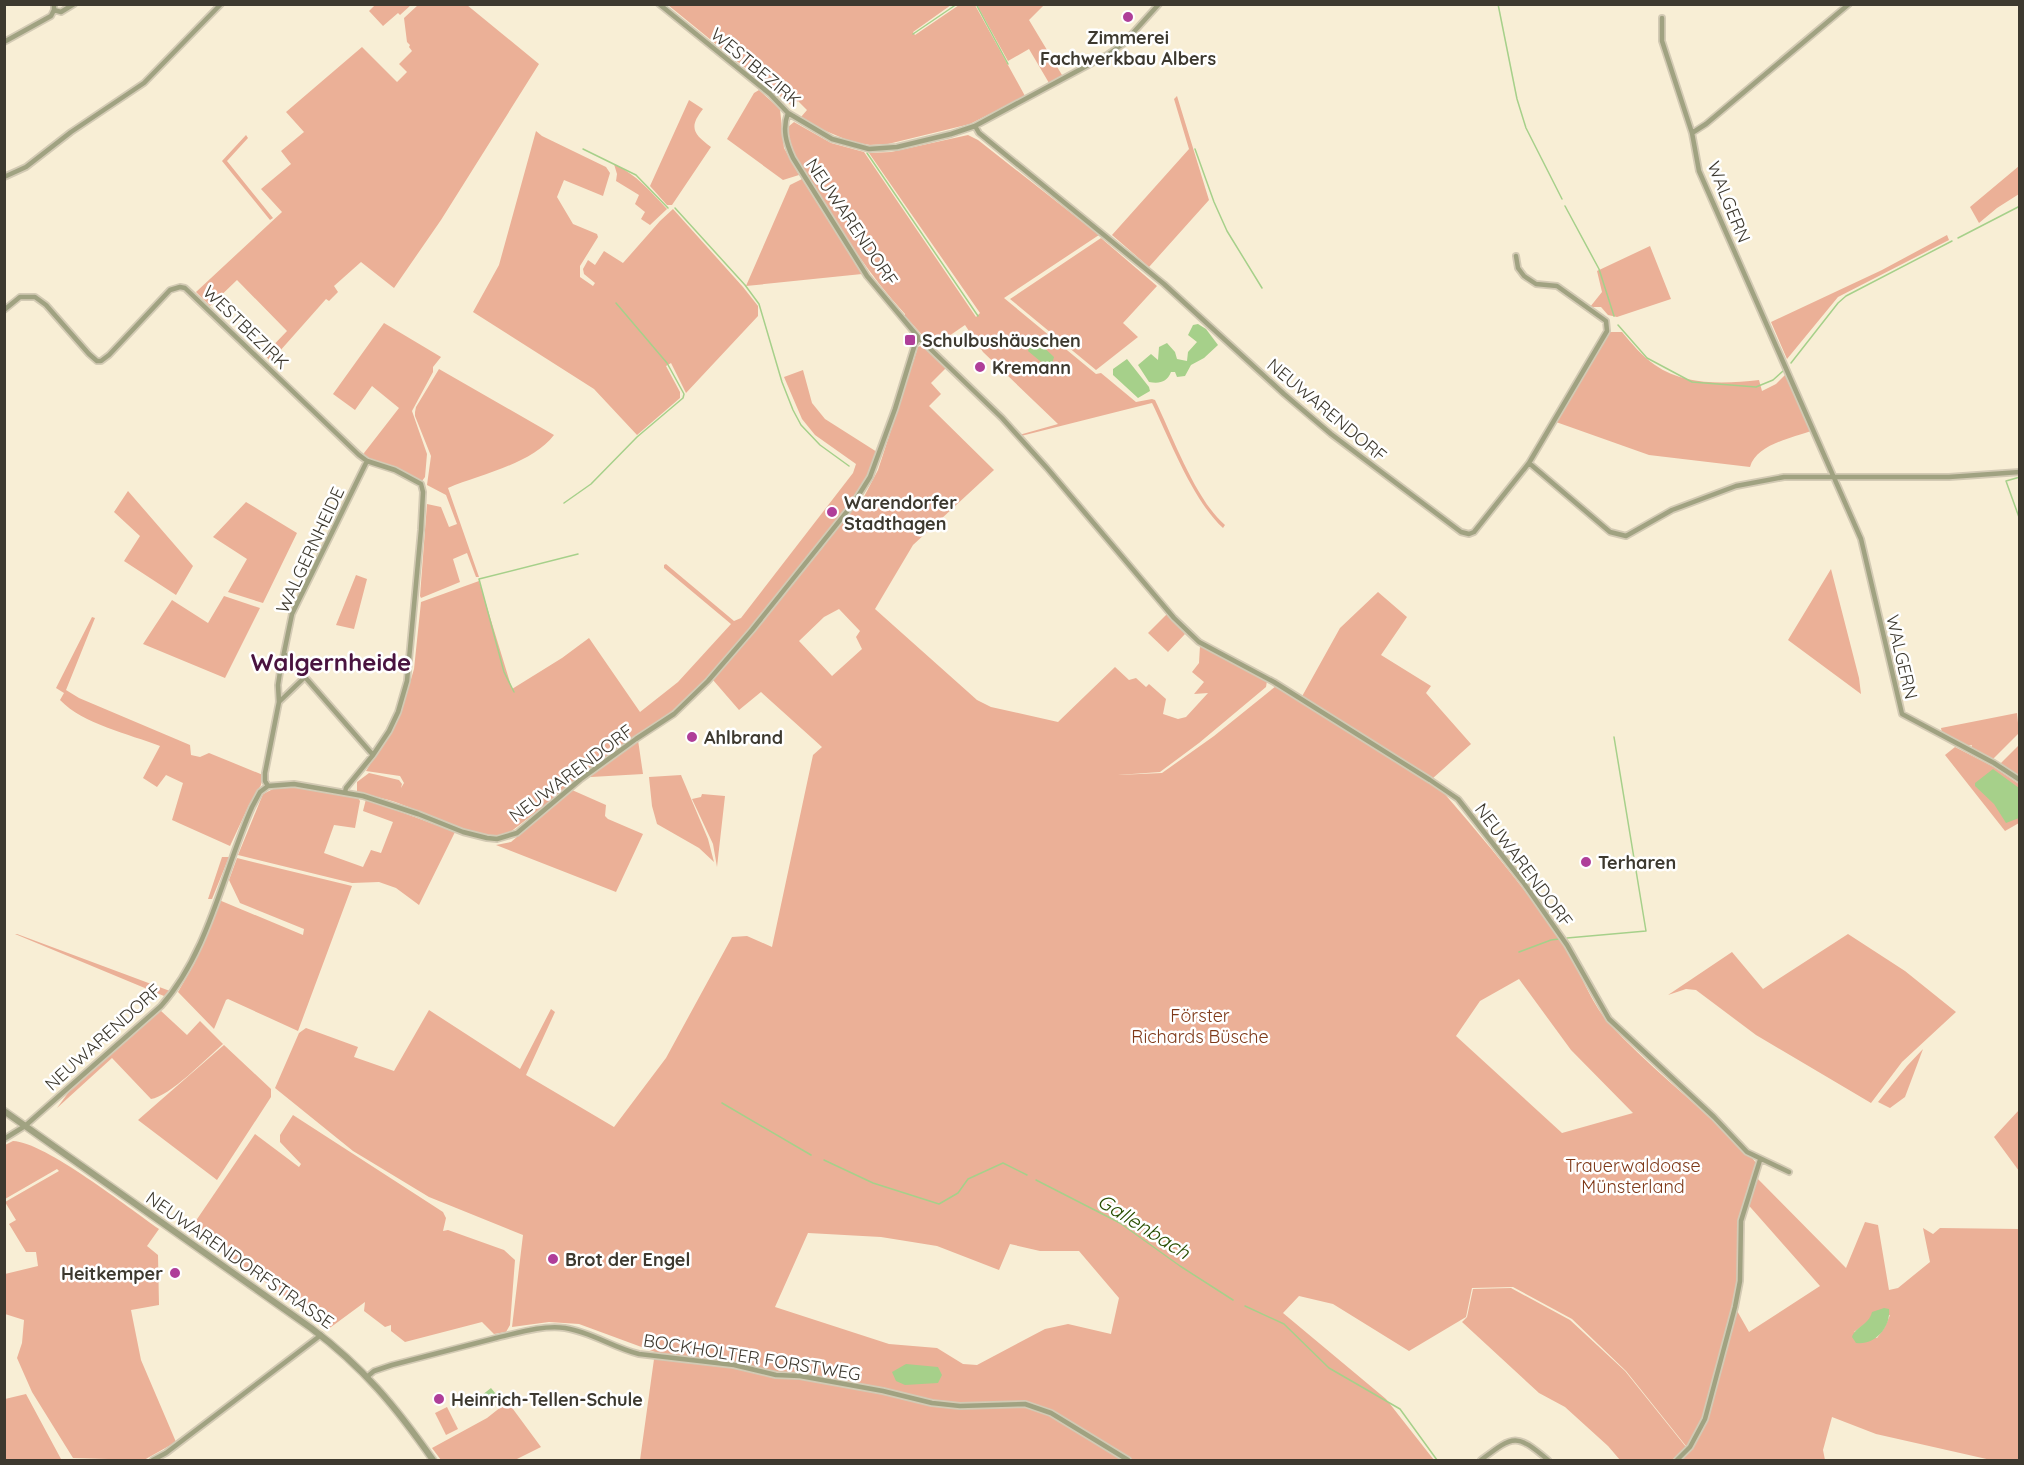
<svg xmlns="http://www.w3.org/2000/svg" width="2024" height="1465" font-family="Quicksand,sans-serif">
<style>
.green{fill:#ebb097;fill-rule:evenodd}
.water{fill:#a6d08a}
.lines{fill:none;stroke-linecap:round;stroke-linejoin:round}
.stream{stroke:#a6d08a;stroke-width:1.5}
.minor-casing{stroke:#d3cab4;stroke-width:8}
.tertiary-casing{stroke:#d3cab4;stroke-width:9}
.minor{stroke:#a0a281;stroke-width:4.5}
.tertiary{stroke:#a0a281;stroke-width:6}
.poi-dot{fill:#af3e99;stroke:#fff;stroke-width:2}
.labels{text-anchor:middle;dominant-baseline:central;stroke-width:5;stroke-linejoin:round;paint-order:stroke}
.poi-label{font-size:18px;font-weight:bold;fill:#3d392f;stroke:#fff;text-anchor:start}
.street-label{font-size:18px;fill:#3d392f;stroke:#fff}
.park-label{font-size:18px;fill:#7e3817;stroke:#fff}
.water-label{font-size:20px;font-style:italic;fill:#294d00;stroke:#fff}
.district-label{font-size:24px;font-weight:bold;fill:#49133f;stroke:#fff}
</style>
<rect width="100%" height="100%" fill="#f8eed5"/>
<!-- green -->
<path class="green" d="M376 4H411V5L400 15 398 13 383 26 369 11Z
M418 5H467L539 64 441 220 394 288 361 262 334 286 338 292 329 301 326 299 271 361 264 355 287 331 237 280 210 306 196 292 282 212 261 189 291 164 281 151 304 132 286 112 362 47 397 82 407 72 399 64 412 51 409 47 410 45 407 42 404 18Z
M668 5H951L913 32 915 35 959 5H975L1025 96 970 124 888 144 870 145 852 142 809 124 801 117 807 110 798 101 792 106Z
M977 5H1044L1029 20 1062 75 1049 83 1029 49 1008 61Z
M759 90 780 109 784 148 799 175 783 180 727 139 754 93Z
M1177 96 1209 200 1149 267 1112 235 1189 149 1174 99Z
M689 100 703 109C688 128 694 134 711 147L672 205H667L650 186Z
M794 122 831 143 864 152 976 317 980 313 869 153 891 152 968 135 978 140 1099 235 1004 298 1096 374 1101 373 1136 402 1152 399 1155 400C1173 437 1195 499 1225 525L1223 528C1193 501 1170 440 1152 403L1021 436 1019 435 1058 424 983 352 965 325 933 347 905 316V314C874 281 850 244 826 206 810 181 790 157 788 127Z
M536 131 542 136 606 167 610 173 603 196 564 180 557 197 573 224 597 234 598 237 580 266V277L593 286 595 283 584 274 583 269 588 260 595 265 604 251 623 263 660 221 673 209 743 287 758 306V316L686 393 671 363 666 366 680 392V398L637 435 594 389 473 312 499 265Z
M246 135 248 138 227 161 273 218 270 220 222 161Z
M614 164C637 175 650 191 667 209L650 225 641 219 645 212 635 204 639 195 616 181 617 174Z
M2019 166V194L1997 208 1979 223 1970 207Z
M802 179 862 274 746 286 790 185Z
M1947 235 1949 240 1838 297 1787 359 1771 322 1882 270Z
M1101 238 1157 286 1123 323 1138 337 1096 370 1010 299Z
M1650 246 1671 299 1617 317 1608 315 1601 307H1590L1602 292 1597 271Z
M384 323 441 357 433 367V372L412 411 427 454 425 477 422 481 365 457 364 453 399 408 372 386 355 410 333 394Z
M1609 332H1622C1632 344 1642 356 1655 365 1685 386 1725 384 1759 380L1762 391 1776 384 1786 374 1811 431C1791 438 1756 445 1750 467L1649 455 1556 422Z
M923 345 947 367 931 383 941 394 929 406 994 470 913 545 875 609 977 700 991 707 1058 722 1115 667 1129 680 1136 678 1146 687 1149 684 1166 699 1163 714 1178 719 1186 717 1208 693 1194 694 1204 682 1192 672 1199 663 1200 646 1267 681 1266 687 1199 743 1160 772 1118 775 1162 773 1214 736 1276 686 1300 700 1340 628 1378 592 1407 617 1381 655 1431 686 1426 693 1471 744 1432 779C1478 833 1524 885 1562 943 1578 966 1591 1003 1608 1022 1646 1065 1693 1099 1733 1141 1740 1149 1751 1155 1756 1163L1753 1174 1846 1268 1865 1222 1878 1225 1889 1290 1898 1288 1930 1262 1923 1228 1933 1234 1940 1228 2019 1229V1460H1991L1876 1434 1832 1417 1823 1450 1825 1460H1681L1690 1451 1626 1371 1572 1319 1513 1287 1472 1288 1466 1317 1409 1351 1333 1304 1299 1296 1283 1313 1386 1399 1434 1460H640L655 1352 579 1324 549 1322 512 1327 523 1235 429 1197 353 1151 275 1088 299 1033 306 1028 358 1047 354 1057 394 1071 429 1010 520 1069 551 1009 555 1012 526 1075 614 1127 666 1058 732 937 747 936 772 947 813 755 822 747 761 692 739 710 713 680 786 593H778C736 645 695 706 633 737L509 833C477 844 429 814 398 803 385 798 370 796 357 793V782L369 773 399 780 402 784 401 788 404 783 400 776 366 771 401 713 414 669 421 602 479 581 512 689 562 658 589 638 640 712 678 682 731 624 664 568V565L666 564 734 621 741 618 853 473 856 464 815 435 802 419 784 377 803 370 812 403 825 419 877 452 868 474 855 497 858 508 878 470 918 347ZM817 544H824V546L793 584 789 579ZM839 609 860 631 856 637 862 649 832 676 799 641 824 617ZM1519 979 1571 1050 1633 1113 1562 1133 1456 1036 1480 1001ZM1744 1200 1820 1286 1749 1332 1736 1309 1732 1308 1738 1277V1221ZM808 1233 881 1237 937 1246 999 1270 1010 1244 1040 1251H1079L1119 1298 1111 1334 1068 1324 1045 1329 977 1365 963 1364 937 1348 889 1344 775 1307ZM1890 1315 1885 1327 1877 1338 1854 1332 1870 1320Z
M439 369 554 435C532 464 481 474 448 488L479 577H476L467 553 453 559 460 582 421 598 420 596 427 504 441 507 449 527 457 524 446 495 427 485 431 456 415 416V412L416 407Z
M128 491 193 566 176 595 124 561 140 536 114 512Z
M246 502 297 533 263 603 228 592 247 559 213 537Z
M1831 569 1859 678 1861 694 1788 640Z
M356 575 367 579 354 629 336 625Z
M224 596 260 608 225 678 143 644 172 600 208 623Z
M1168 613 1185 634 1168 652 1148 633Z
M92 617 95 618 66 690 79 698 190 745 191 755 200 757 209 753 263 775 261 785 249 805 230 846 172 820 183 783 166 775 157 787 143 778 160 746C129 734 83 724 60 700L64 693 56 688Z
M2017 713 2019 733 1992 760 1971 749 1972 745 1967 746 1942 733 1941 728Z
M638 740 643 774 591 777 590 776Z
M2019 745V778L2000 764Z
M1955 747 1994 767 2019 784V823L2005 831 1945 755Z
M681 775 708 839 714 862 699 848 657 824 652 806 649 777Z
M279 786H294L358 798 360 801 355 828 334 825 324 853 363 867 371 850 381 853 393 822 363 811 366 799 455 832 419 905 396 888 379 882 352 883 238 855 263 794Z
M572 790 606 805 605 816 608 819 643 834 616 892 496 845 511 842Z
M702 794 725 796 717 867 713 844 692 799 701 797Z
M222 857H229L212 899H208Z
M237 858 352 886 298 1031 228 999 226 1000 214 1029 178 992 194 964 219 900 303 935 304 929 240 903 229 880Z
M15 934H17L170 991 164 996Z
M1848 934 1905 971 1956 1012 1902 1062 1871 1103 1756 1035 1696 990 1686 989 1668 995 1732 952 1763 989Z
M160 1010 187 1035 200 1021 223 1044C208 1057 169 1097 151 1099L112 1058 57 1108 68 1093Z
M224 1045 271 1089V1097L217 1180 138 1120Z
M1923 1049 1905 1097 1890 1108 1878 1102 1907 1066Z
M2019 1110 2020 1112 2019 1171 1994 1137Z
M293 1115 443 1212 446 1218 443 1231 448 1230 504 1250 515 1260 510 1325 506 1332 494 1334 482 1322 405 1342 391 1331V1325L385 1327 364 1311 365 1302 327 1330 320 1322 191 1228 255 1134 299 1167 301 1164 280 1142V1135Z
M13 1141C45 1142 130 1209 159 1229L147 1246 158 1255 159 1305 131 1310 141 1360 176 1442 144 1460 73 1458 32 1392 17 1358 22 1343 24 1320 5 1314V1274L38 1266 36 1252H26L9 1224 16 1220 5 1202 59 1171 57 1169 5 1199V1145Z
M1511 1288 1570 1320 1625 1371 1686 1447 1672 1460H1620L1608 1446 1565 1407 1539 1393 1462 1322 1467 1317 1473 1289Z
M26 1394 61 1459 58 1460H5V1399Z
M506 1403 510 1405 541 1447 515 1460H441L432 1448 487 1418Z
M447 1407 458 1429 446 1435 435 1413Z"/>
<!-- water -->
<path class="water" d="M1198 324 1206 329 1218 345 1204 358 1191 365 1185 376 1177 377 1175 372H1171C1167 382 1160 384 1149 382L1138 365 1151 354 1158 360 1159 347 1167 343 1175 352 1177 359 1187 361 1188 352 1197 342 1188 335 1193 325Z
M1036 340 1054 357 1052 364 1046 366 1028 351 1031 343Z
M1127 359 1149 387 1150 391 1138 398 1113 375V369Z
M1993 769 2019 788V818L2006 823 1994 804 1975 786V783Z
M1884 1308 1889 1309C1891 1328 1874 1346 1856 1343L1852 1337C1856 1326 1869 1325 1872 1312Z
M906 1364 938 1367 942 1375 938 1383 905 1385 896 1381 892 1372Z
M491 1388 500 1399 490 1406 482 1395Z"/>
<g class="lines">
<!-- stream -->
<path class="stream" d="M976 4 1008 64
M1498 4 1517 99 1526 128 1562 199
M913 34 957 4
M583 149 636 175 668 208
M1195 149 1214 202 1227 231 1262 288
M867 153 978 316
M1565 206 1599 269 1614 316
M675 208 745 285 759 304 782 382 793 410 801 425 820 445 849 466
M1958 238 2020 206
M1618 325 1647 358 1692 382 1756 387 1773 380 1783 371
M1791 363 1838 303 1846 296 1952 241
M2020 477 2006 481 2020 520
M564 503 591 484 637 437 683 398 684 394 667 363 616 303
M514 692 504 672 479 579 578 554
M1567 938 1646 931 1614 737
M1519 952 1551 940 1559 939
M722 1103 811 1155
M824 1160 873 1183 939 1204 958 1193 968 1179 1003 1163 1027 1175
M1036 1180 1120 1223 1180 1266 1233 1300
M1245 1306 1284 1324 1329 1368 1400 1409 1437 1460"/>
<defs>
<path id="minor" d="M659 4 770 94 788 113 832 139 869 149 897 147 951 134 975 126 1107 55 1123 44 1159 4
M54 10 61 12 74 4
M1662 18V41L1692 133 1699 171 1861 539 1902 714 1994 763 2020 780
M4 42 51 16 54 10V4
M788 113C782 129 786 143 793 158L867 276 919 338 1002 418 1047 468 1174 618 1199 642 1274 682 1430 780 1458 799 1523 882 1567 945 1609 1019 1714 1117 1747 1152 1789 1172
M975 126 979 133 1164 284 1284 394 1331 434 1461 532 1469 534 1474 532 1529 463 1607 331 1606 321 1557 286 1536 284 1524 276 1518 268 1516 256
M1692 133 1706 124 1849 4
M4 177 26 167 71 132 144 83 221 4
M4 310 20 297H35L46 305 89 354 97 361H101L109 355 170 290 180 287 185 288 359 455 367 461 395 470 421 484 423 492 421 530 407 681 398 712 389 731 373 755 346 788 345 792
M1529 463 1610 532 1626 536 1672 510 1736 486 1784 477H1949L2020 472
M284 653 373 755
M279 702 305 677
M268 786 265 781V773L279 702 278 685 280 672 292 614 367 461
M4 1139 25 1126 161 1006C209 952 223 872 252 807L260 792 268 786 294 784 363 796 418 814 463 832 487 838 497 839 517 833 581 779 636 739 674 714 708 681 752 630 853 504 870 477 895 409 915 344 919 338
M368 1376 374 1371 392 1365C427 1356 462 1347 496 1338 518 1333 542 1325 565 1328 591 1332 614 1348 639 1354L734 1365 776 1375 800 1376 883 1391 932 1403 960 1406 1025 1404 1051 1413 1128 1460
M153 1460 166 1453 321 1335
M1481 1460C1514 1435 1516 1433 1548 1460
M1677 1460 1690 1447 1705 1419 1735 1307 1740 1281 1741 1221 1760 1160"/>
<path id="tertiary" d="M4 1111 311 1328C363 1367 396 1407 433 1460"/>
</defs>
<!-- minor casing -->
<use href="#minor" class="minor-casing"/>
<!-- tertiary casing -->
<use href="#tertiary" class="tertiary-casing"/>
<!-- minor -->
<use href="#minor" class="minor"/>
<!-- tertiary -->
<use href="#tertiary" class="tertiary"/>
</g>
<!-- markers -->
<g class="poi-dot">
<circle cx="1128" cy="17" r="6"/>
<rect x="904" y="334" width="12" height="12" rx="3"/>
<circle cx="980" cy="367" r="6"/>
<circle cx="832" cy="512" r="6"/>
<circle cx="692" cy="737" r="6"/>
<circle cx="1586" cy="862" r="6"/>
<circle cx="553" cy="1259" r="6"/>
<circle cx="175" cy="1273" r="6"/>
<circle cx="439" cy="1399" r="6"/>
</g>
<g class="labels">
<!-- poi labels -->
<g class="poi-label">
<text x="1128" y="37" text-anchor="middle">Zimmerei<tspan x="1128" dy="21">Fachwerkbau Albers</tspan></text>
<text x="922" y="340">Schulbushäuschen</text>
<text x="992" y="367">Kremann</text>
<text x="844" y="502">Warendorfer<tspan x="844" dy="21">Stadthagen</tspan></text>
<text x="704" y="737">Ahlbrand</text>
<text x="1598" y="862">Terharen</text>
<text x="565" y="1259">Brot der Engel</text>
<text x="163" y="1273" text-anchor="end">Heitkemper</text>
<text x="451" y="1399">Heinrich-Tellen-Schule</text>
</g>
<!-- street labels -->
<g class="street-label">
<text transform="translate(756 67) rotate(40)">WESTBEZIRK</text>
<text transform="translate(1729 202) rotate(68)">WALGERN</text>
<text transform="translate(852 222) rotate(56)">NEUWARENDORF</text>
<text transform="translate(246 327) rotate(44)">WESTBEZIRK</text>
<text transform="translate(1327 410) rotate(40)">NEUWARENDORF</text>
<text transform="translate(310 550) rotate(-65)">WALGERNHEIDE</text>
<text transform="translate(1902 657) rotate(77)">WALGERN</text>
<text transform="translate(571 773) rotate(-37)">NEUWARENDORF</text>
<text transform="translate(1524 865) rotate(53)">NEUWARENDORF</text>
<text transform="translate(103 1037) rotate(-42)">NEUWARENDORF</text>
<text transform="translate(240 1260) rotate(35)">NEUWARENDORFSTRASSE</text>
<text transform="translate(752 1357) rotate(9)">BOCKHOLTER FORSTWEG</text>
</g>
<!-- park labels -->
<g class="park-label">
<text x="1200" y="1015">Förster<tspan x="1200" dy="21">Richards Büsche</tspan></text>
<text x="1633" y="1165">Trauerwaldoase<tspan x="1633" dy="21">Münsterland</tspan></text>
</g>
<!-- water labels -->
<g class="water-label">
<text transform="translate(1144 1226) rotate(32)">Gallenbach</text>
</g>
<!-- district labels -->
<g class="district-label">
<text x="331" y="662">Walgernheide</text>
</g>
</g>
<!-- border -->
<rect width="2024" height="1465" fill="none" stroke="#3d392f" stroke-width="12"/>
</svg>
